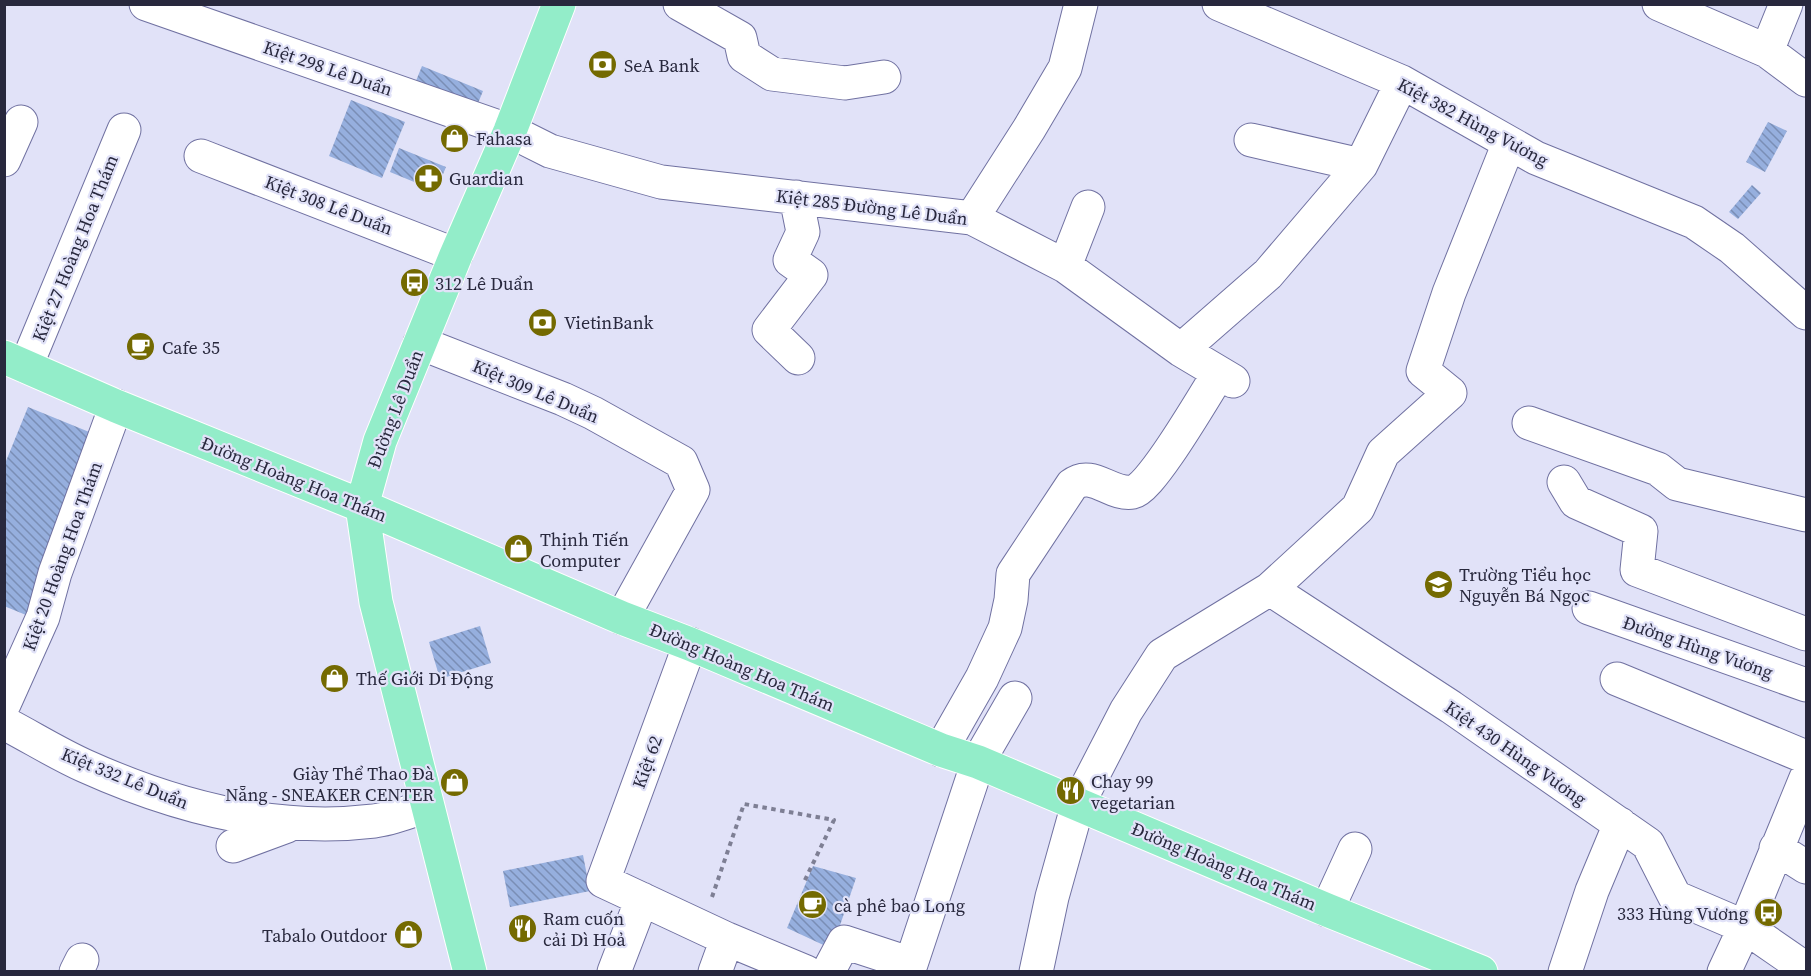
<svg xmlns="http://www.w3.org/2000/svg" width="1811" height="976" font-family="'Source Serif 4',serif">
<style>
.building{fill:url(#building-back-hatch)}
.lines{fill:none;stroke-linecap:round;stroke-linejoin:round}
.minor-casing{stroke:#7071a1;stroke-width:35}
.major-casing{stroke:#fff;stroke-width:35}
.path{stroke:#7e7f94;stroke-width:4;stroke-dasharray:4.5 4.5;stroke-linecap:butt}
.minor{stroke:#fff;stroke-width:33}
.major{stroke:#93edc9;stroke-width:33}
.labels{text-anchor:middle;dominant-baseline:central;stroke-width:4.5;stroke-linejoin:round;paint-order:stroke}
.poi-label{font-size:18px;fill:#28283d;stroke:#e1e2f8;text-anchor:start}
.street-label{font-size:18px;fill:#28283d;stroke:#e1e2f8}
</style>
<defs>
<pattern id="building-back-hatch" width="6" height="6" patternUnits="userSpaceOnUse" patternTransform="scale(1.5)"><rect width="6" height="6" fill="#96afde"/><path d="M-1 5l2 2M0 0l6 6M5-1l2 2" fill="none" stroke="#7a8eb5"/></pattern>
</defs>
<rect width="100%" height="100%" fill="#e1e2f8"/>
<!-- building -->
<path class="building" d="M422 66 483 91 470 123 409 98Z
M351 100 405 122 382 178 329 156Z
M1768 122 1787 131 1765 172 1746 162Z
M399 148 446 167 436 191 390 172Z
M1752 185 1761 193 1738 219 1729 212Z
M28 407 99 436 26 615 4 606V466Z
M480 626 491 663 440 679 429 642Z
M583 855 590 891 510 907 503 871Z
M813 866 856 878 832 949 787 928Z"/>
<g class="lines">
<defs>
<path id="minor" d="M146 4 510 131 550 151 661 182 972 218 1065 266 1181 350 1233 381
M680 4 740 38 744 56 772 74 845 83 884 77
M1219 4 1402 82 1536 158 1694 222 1732 248 1806 313
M1659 4 1767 51 1806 80
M1767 51 1786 4
M1251 140 1361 165
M201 156 456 255
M4 160 21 122
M796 197 803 232 790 260 811 275 769 330 798 358
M972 218 1029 129 1065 68 1081 4
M1065 266 1088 207
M420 343 563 399 593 413 681 462 693 490 622 618
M1181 350 1268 274 1361 165 1402 82
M26 366 124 130
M1529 423 1658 469 1677 484 1806 515
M1564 482 1576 502 1641 531 1637 570 1806 634
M1270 589 1451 707 1648 844 1675 897 1745 927 1806 969
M1589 608 1806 685
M690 644 603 881 727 939 806 972
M1617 679 1806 757
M4 704 43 617 55 573 116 406
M4 723C31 737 58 754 85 766 176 807 274 833 374 821 392 819 410 811 427 806
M941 750 982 678 1005 628 1011 600 1013 574 1072 485C1092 469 1111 496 1133 492 1151 489 1206 393 1219 373
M233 846 287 826
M1776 848 1806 867
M1327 910 1355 849
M76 972 82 960
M614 972 642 899
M715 972 727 939
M828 972 844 942 911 964 978 762 1015 698
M1036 972 1052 897 1078 804 1126 711 1162 655 1270 589 1358 508 1383 453 1450 393 1423 371 1449 293 1509 143
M1565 972 1592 891 1620 824
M1724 972 1745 927 1806 778"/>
<path id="major" d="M4 357 116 406 362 506 622 618 690 644 941 750 978 762 1327 910 1481 972
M470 972 376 602 362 506 380 441 456 255 510 131 559 4"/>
</defs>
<!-- minor casing -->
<use href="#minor" class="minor-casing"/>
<!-- major casing -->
<use href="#major" class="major-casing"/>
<!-- path -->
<path class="path" d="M712 897 744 804 834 820 804 882"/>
<!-- minor -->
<use href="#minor" class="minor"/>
<!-- major -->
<use href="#major" class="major"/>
</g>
<!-- icons -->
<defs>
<symbol id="bank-disc" viewBox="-11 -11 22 22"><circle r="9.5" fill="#746a01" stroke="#e1e2f8"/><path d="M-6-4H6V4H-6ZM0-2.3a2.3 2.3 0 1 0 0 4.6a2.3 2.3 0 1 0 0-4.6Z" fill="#fff"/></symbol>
<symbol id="shop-disc" viewBox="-11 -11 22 22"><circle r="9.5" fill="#746a01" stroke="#e1e2f8"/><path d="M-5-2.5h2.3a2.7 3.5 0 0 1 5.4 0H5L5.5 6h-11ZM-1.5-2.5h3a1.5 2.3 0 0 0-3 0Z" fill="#fff"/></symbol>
<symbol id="pharmacy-disc" viewBox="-11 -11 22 22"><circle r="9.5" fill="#746a01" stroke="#e1e2f8"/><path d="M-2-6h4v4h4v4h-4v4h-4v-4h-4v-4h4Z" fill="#fff"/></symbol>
<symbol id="bus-disc" viewBox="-11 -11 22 22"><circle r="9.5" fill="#746a01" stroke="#e1e2f8"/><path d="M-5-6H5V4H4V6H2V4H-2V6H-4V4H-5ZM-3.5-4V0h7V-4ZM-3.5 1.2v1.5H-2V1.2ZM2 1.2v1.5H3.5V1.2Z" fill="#fff"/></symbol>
<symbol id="cafe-disc" viewBox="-11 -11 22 22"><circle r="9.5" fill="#746a01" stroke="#e1e2f8"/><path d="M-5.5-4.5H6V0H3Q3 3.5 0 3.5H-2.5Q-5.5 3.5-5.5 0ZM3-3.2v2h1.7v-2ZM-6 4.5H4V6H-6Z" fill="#fff"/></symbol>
<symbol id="school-disc" viewBox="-11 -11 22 22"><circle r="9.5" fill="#746a01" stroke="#e1e2f8"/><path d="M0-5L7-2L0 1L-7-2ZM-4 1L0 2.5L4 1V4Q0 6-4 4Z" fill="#fff"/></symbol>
<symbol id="restaurant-disc" viewBox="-11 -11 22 22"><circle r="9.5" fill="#746a01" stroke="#e1e2f8"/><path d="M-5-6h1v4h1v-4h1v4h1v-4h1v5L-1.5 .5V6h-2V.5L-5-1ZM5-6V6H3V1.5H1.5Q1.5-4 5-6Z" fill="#fff"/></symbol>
</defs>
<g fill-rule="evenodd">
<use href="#bank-disc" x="586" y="48" width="33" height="33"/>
<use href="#shop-disc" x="438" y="122" width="33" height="33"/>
<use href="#pharmacy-disc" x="412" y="162" width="33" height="33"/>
<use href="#bus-disc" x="398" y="266" width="33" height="33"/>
<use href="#bank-disc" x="526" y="306" width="33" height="33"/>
<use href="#cafe-disc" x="124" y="330" width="33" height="33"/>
<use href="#shop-disc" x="502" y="532" width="33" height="33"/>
<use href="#school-disc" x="1422" y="568" width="33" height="33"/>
<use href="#shop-disc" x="318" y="662" width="33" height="33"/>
<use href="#shop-disc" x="438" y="766" width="33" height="33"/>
<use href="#restaurant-disc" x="1054" y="774" width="33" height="33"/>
<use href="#cafe-disc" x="796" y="888" width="33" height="33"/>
<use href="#bus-disc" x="1752" y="896" width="33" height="33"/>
<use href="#restaurant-disc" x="506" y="912" width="33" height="33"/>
<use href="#shop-disc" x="392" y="918" width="33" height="33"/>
</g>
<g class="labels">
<!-- poi labels -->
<g class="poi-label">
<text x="624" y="65">SeA Bank</text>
<text x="476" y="138">Fahasa</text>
<text x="449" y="178">Guardian</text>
<text x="435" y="283">312 Lê Duẩn</text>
<text x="564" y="322">VietinBank</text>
<text x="162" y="347">Cafe 35</text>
<text x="540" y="539">Thịnh Tiến<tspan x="540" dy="21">Computer</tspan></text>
<text x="1459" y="574">Trường Tiểu học<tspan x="1459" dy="21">Nguyễn Bá Ngọc</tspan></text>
<text x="356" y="678">Thế Giới Di Động</text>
<text x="434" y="773" text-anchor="end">Giày Thể Thao Đà<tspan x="434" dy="21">Nẵng - SNEAKER CENTER</tspan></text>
<text x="1091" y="781">Chay 99<tspan x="1091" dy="21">vegetarian</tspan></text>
<text x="834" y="905">cà phê bao Long</text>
<text x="1748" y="913" text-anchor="end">333 Hùng Vương</text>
<text x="543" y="918">Ram cuốn<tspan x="543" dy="21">cải Dì Hoả</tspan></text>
<text x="387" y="935" text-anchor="end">Tabalo Outdoor</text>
</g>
<!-- street labels -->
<g class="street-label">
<text transform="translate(328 68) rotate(19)">Kiệt 298 Lê Duẩn</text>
<text transform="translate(1473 122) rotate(28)">Kiệt 382 Hùng Vương</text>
<text transform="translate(329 205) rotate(21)">Kiệt 308 Lê Duẩn</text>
<text transform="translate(872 207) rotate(7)">Kiệt 285 Đường Lê Duẩn</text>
<text transform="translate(75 248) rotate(-68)">Kiệt 27 Hoàng Hoa Thám</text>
<text transform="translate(536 391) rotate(23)">Kiệt 309 Lê Duẩn</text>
<text transform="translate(395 409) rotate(-69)">Đường Lê Duẩn</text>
<text transform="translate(294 479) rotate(22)">Đường Hoàng Hoa Thám</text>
<text transform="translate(62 556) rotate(-70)">Kiệt 20 Hoàng Hoa Thám</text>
<text transform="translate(1698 647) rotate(19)">Đường Hùng Vương</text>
<text transform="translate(742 667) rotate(23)">Đường Hoàng Hoa Thám</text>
<text transform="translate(1516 753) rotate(35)">Kiệt 430 Hùng Vương</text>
<text transform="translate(647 762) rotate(-70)">Kiệt 62</text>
<text transform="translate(125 778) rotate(22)">Kiệt 332 Lê Duẩn</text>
<text transform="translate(1224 866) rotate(23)">Đường Hoàng Hoa Thám</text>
</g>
</g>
<!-- border -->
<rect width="1811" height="976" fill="none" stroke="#28283d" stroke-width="12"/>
</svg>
